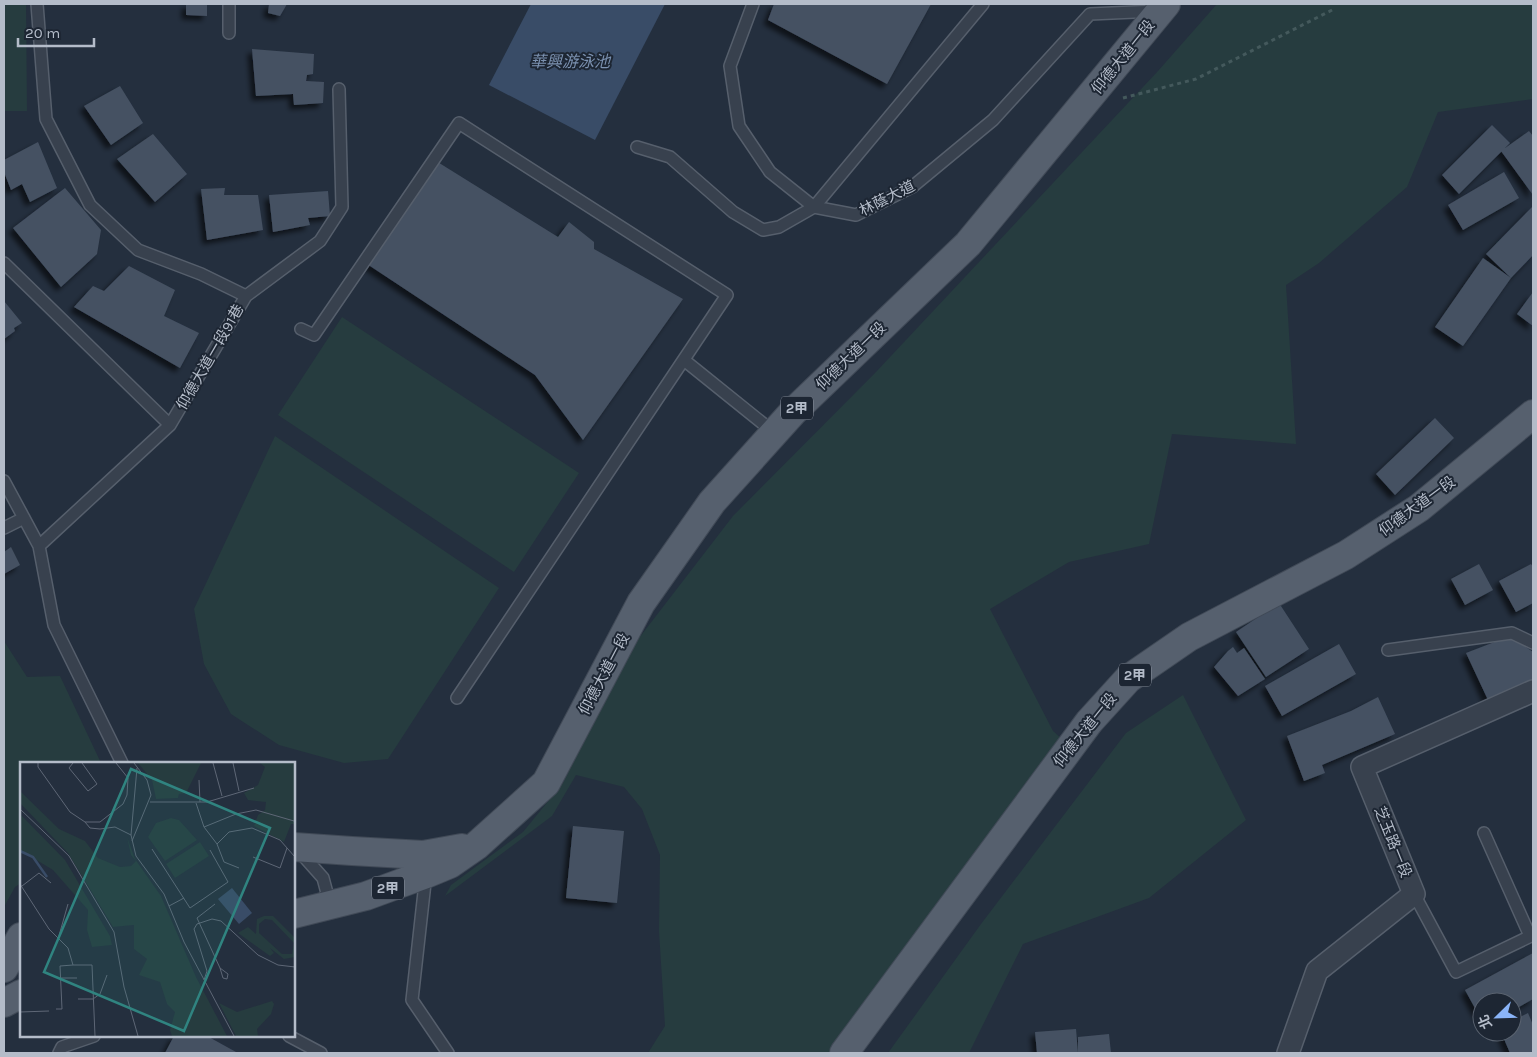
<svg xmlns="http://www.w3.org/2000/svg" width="1537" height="1057" font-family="Karla,'Noto Sans TC',sans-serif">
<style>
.green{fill:#263c3f}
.water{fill:#394c67}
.building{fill:#455162;filter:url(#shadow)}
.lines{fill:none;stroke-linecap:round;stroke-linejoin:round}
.lane-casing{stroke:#565f6c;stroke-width:14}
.street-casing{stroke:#565f6c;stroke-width:24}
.primary-casing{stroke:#414a57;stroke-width:30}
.path{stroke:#44595c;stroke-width:3;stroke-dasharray:4 4;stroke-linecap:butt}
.lane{stroke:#38414e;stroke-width:11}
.street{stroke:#38414e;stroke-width:21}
.primary{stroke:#56606e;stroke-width:28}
.labels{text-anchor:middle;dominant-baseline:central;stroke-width:4;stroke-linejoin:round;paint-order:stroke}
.shield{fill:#1d2633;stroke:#878f9c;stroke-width:1}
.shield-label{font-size:14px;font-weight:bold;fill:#b4bcc9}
.street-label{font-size:15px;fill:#b4bcc9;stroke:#1d2633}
.water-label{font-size:16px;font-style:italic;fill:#7c92b1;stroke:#1d2633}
.inset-river{fill:none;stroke:#394c67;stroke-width:2.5}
.inset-road{fill:none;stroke:#5e6776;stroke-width:1}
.view{fill:#308480;fill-opacity:0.15;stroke:#308480;stroke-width:2.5}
.inset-edge{fill:none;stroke:#b4bcc9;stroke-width:2.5}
</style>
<defs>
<filter id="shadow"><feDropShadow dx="-4.5" dy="4.5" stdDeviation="2.5" flood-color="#0009"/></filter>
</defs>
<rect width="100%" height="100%" fill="#242f3e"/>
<!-- green -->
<path class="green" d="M4 4H26L27 111H4Z
M1217 4H1533V99L1438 112 1407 187 1319 263 1286 285 1296 444 1172 434 1149 544 1069 562 990 609 1053 731 1063 740 835 1053H648L665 1026 659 931 660 855 642 809 624 787 576 775 552 816 445 896 451 885 523 832 563 783 619 664 733 516 876 372 1158 71Z
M342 317 579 473 514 572 278 415Z
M275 436 499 588 388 759 344 763 279 745 231 714 204 664 194 609Z
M4 641 27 677 60 676 101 763H21V883L15 887 4 907Z
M1183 695 1246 820 1149 898 1023 944 969 1053H888L981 924 1126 733Z"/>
<!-- water -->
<path class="water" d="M531 4H665L595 140 489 85Z"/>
<!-- building -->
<path class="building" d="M186 4H207V16L186 15Z
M269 4H287L280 16 268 13Z
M774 4H931L887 84 768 20Z
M252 49 314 54 313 74 307 75 306 81 324 82 323 103 294 105 293 94 256 96Z
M120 86 143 123 111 145 84 106Z
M1492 125 1510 143 1459 194 1442 175Z
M1529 131 1533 136V195L1501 151Z
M153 134 187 174 155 202 117 159Z
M38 142 57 188 30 202 22 184 11 190 4 172V160Z
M436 161 558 237 569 222 594 242V249L683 299 583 440 535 375 367 264Z
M1504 172 1519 198 1463 230 1448 205Z
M65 188 101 230 97 254 61 287 13 228Z
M225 188 224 195H258L263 230 207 240 201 189Z
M328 191 330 216 308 218 310 225 273 232 269 195Z
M1533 206V255L1511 278 1486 254Z
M1483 258 1511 278 1463 346 1435 327Z
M129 266 175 290 164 316 199 333 180 368 74 307 93 286 104 291Z
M1533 292V326L1517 314Z
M4 301 22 323 14 328 15 331 4 339Z
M1435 418 1454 438 1395 495 1376 474Z
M11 547 20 565 4 574V552Z
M1479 564 1493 590 1465 605 1451 579Z
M1531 564 1533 567V603L1516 612 1499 581Z
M1279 603 1309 649 1266 677 1236 632Z
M1510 636 1533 652V680L1488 700 1466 653Z
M1339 644 1356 674 1282 716 1265 686Z
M1233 647 1237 653 1244 648 1265 679 1238 696 1214 667 1228 651Z
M1378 697 1395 734 1322 765 1325 773 1304 781 1287 736 1351 711Z
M573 826 624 831 617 903 566 898Z
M1533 953V999L1512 1011V1002H1482V1021L1465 990Z
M1528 1013 1533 1025V1053H1510L1501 1032H1512V1021Z
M1076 1029 1078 1053H1037L1035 1032Z
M1109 1034 1111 1053H1078V1037Z
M174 1036H207L236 1052 235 1053H165Z"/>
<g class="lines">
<defs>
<path id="lane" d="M37 4 46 119 90 205 138 250 201 274 246 296 170 425 39 546
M229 4V33
M753 4 730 66 739 126 770 172 814 207 856 215 912 187 993 120 1090 14 1157 11
M637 147 670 157 733 212 763 230 779 227 814 207 983 4
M4 263 170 425
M246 296 320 241 342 207 339 89
M301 329 314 335 459 123 727 295 457 698
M684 360 766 426 773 435
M4 481 39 546 54 625 122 763
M4 528 24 518
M1388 650 1512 633 1533 643
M1484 833 1530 936
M299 851 323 878 327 893 320 904
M426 874 412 1000 448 1053
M1414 894 1456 972 1533 935
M289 1036 321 1053
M59 1053 62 1047 94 1036"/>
<path id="street" d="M1288 1053 1317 971 1414 894 1362 767 1533 691"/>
<path id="primary" d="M294 847 352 851 423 855 462 848
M294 914 366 896 426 874 450 864 476 846 546 783 641 603 712 502 793 412 968 244 1166 4
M4 968 21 937
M4 1003 21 994
M844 1053 1089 722 1128 679 1189 637 1346 555 1419 508 1533 414"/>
</defs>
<!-- lane casing -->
<use href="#lane" class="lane-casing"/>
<!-- street casing -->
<use href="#street" class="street-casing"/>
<!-- primary casing -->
<use href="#primary" class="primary-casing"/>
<!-- path -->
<path class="path" d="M1123 98 1196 79 1334 9"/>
<!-- lane -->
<use href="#lane" class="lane"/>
<!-- street -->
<use href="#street" class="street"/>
<!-- primary -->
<use href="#primary" class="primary"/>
</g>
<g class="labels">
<!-- shield labels -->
<g class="shield">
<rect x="781" y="396.5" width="32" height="23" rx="4"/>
<rect x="1119" y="663.5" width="32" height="23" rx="4"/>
<rect x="372" y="876.5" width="32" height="23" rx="4"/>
</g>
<g class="shield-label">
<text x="797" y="408">2甲</text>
<text x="1135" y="675">2甲</text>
<text x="388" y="888">2甲</text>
</g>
<!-- street labels -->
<g class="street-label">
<text transform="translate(1123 57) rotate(-51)">仰德大道一段</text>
<text transform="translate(887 198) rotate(-27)">林蔭大道</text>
<text transform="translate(851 356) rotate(-44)">仰德大道一段</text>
<text transform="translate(210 357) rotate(-60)">仰德大道一段91巷</text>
<text transform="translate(1417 506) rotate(-36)">仰德大道一段</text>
<text transform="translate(604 674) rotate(-62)">仰德大道一段</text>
<text transform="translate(1085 730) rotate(-51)">仰德大道一段</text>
<text transform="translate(1393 842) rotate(68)">芝玉路一段</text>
</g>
<!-- water labels -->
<g class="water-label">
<text x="570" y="61">華興游泳池</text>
</g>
</g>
<!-- overview -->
<g transform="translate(20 762)">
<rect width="275" height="275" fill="#242f3e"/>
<path d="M118 1H181L166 31 159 32 158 36 136 37 132 18ZM240 1H275V62H271L264 80 234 64 238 53 245 48 246 40 228 38 224 31 238 23 245 5ZM0 29 39 67 65 79 78 96 100 105 111 104 116 99 111 93 107 75 115 97 141 134 176 215 207 274H152L150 268 155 250 147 242 140 220 119 213 127 197 114 187V163L93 165 48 91 0 41ZM0 52 45 98 90 174 92 183 72 185 67 168 68 148 33 108 0 88ZM151 56 159 58 177 78 145 99 128 75 136 61ZM180 80 189 94 155 116 146 102ZM244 154H253L275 176V195L264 197 250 186 254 191 250 194 218 171 228 165 236 172 237 157ZM245 157 252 158 274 181 272 192H262L239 171V162ZM252 239 254 242 251 252 237 267 238 274H216L199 241 217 250Z" fill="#263c3f" fill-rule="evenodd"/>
<path d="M212 126 232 151 219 162 198 137Z" fill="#394c67"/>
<path class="inset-river" d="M0 89 13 95 27 115"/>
<path class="inset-road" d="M18 1V5L50 50 65 60H80L103 42 107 33 108 16 96 1M53 1 49 6 68 29 77 22 62 1M193 1 202 34M213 1 219 29M117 6 111 73 116 94 144 132 164 180 214 274M179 18 180 40M130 40H187L234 26M176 41 184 65 197 82 209 70 232 66 260 78 275 95M0 47 49 94 94 170 104 225 118 274M65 60 70 66 80 67 95 65 111 73M184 65 216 52 236 48 274 59M112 79 131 33 127 18 114 1M197 82 204 100 219 106M132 87 170 146 208 120 190 88M233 95 260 106 267 86M0 122 29 167 48 186 53 203H72L75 274M2 124 19 111 31 121M195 142 177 156 200 206M149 144 164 136M38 177 48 142M200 206 208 212 207 217 203 216ZM41 216H57M184 218 187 209 174 167 177 162 192 157 201 159 238 193 258 203 275 205M58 237H73L80 232 87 213M36 247H42L40 204 53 203M0 250 29 249"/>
<path class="view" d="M111 7 250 66 164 269 24 210Z"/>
<rect width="275" height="275" class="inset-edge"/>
</g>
<!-- border -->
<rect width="1537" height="1057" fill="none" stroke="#b4bcc9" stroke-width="10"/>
<!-- north arrow -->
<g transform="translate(1497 1017) rotate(247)"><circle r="24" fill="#1d2633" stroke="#59626f"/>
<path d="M0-4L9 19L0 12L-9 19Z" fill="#8ab4f8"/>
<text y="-8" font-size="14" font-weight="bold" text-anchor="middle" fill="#b4bcc9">北</text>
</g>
<!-- scale -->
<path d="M18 38v8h76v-8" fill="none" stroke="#b4bcc9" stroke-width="2.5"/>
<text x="25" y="38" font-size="15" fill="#b4bcc9" stroke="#1d2633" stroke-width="4" paint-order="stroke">20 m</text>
</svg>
